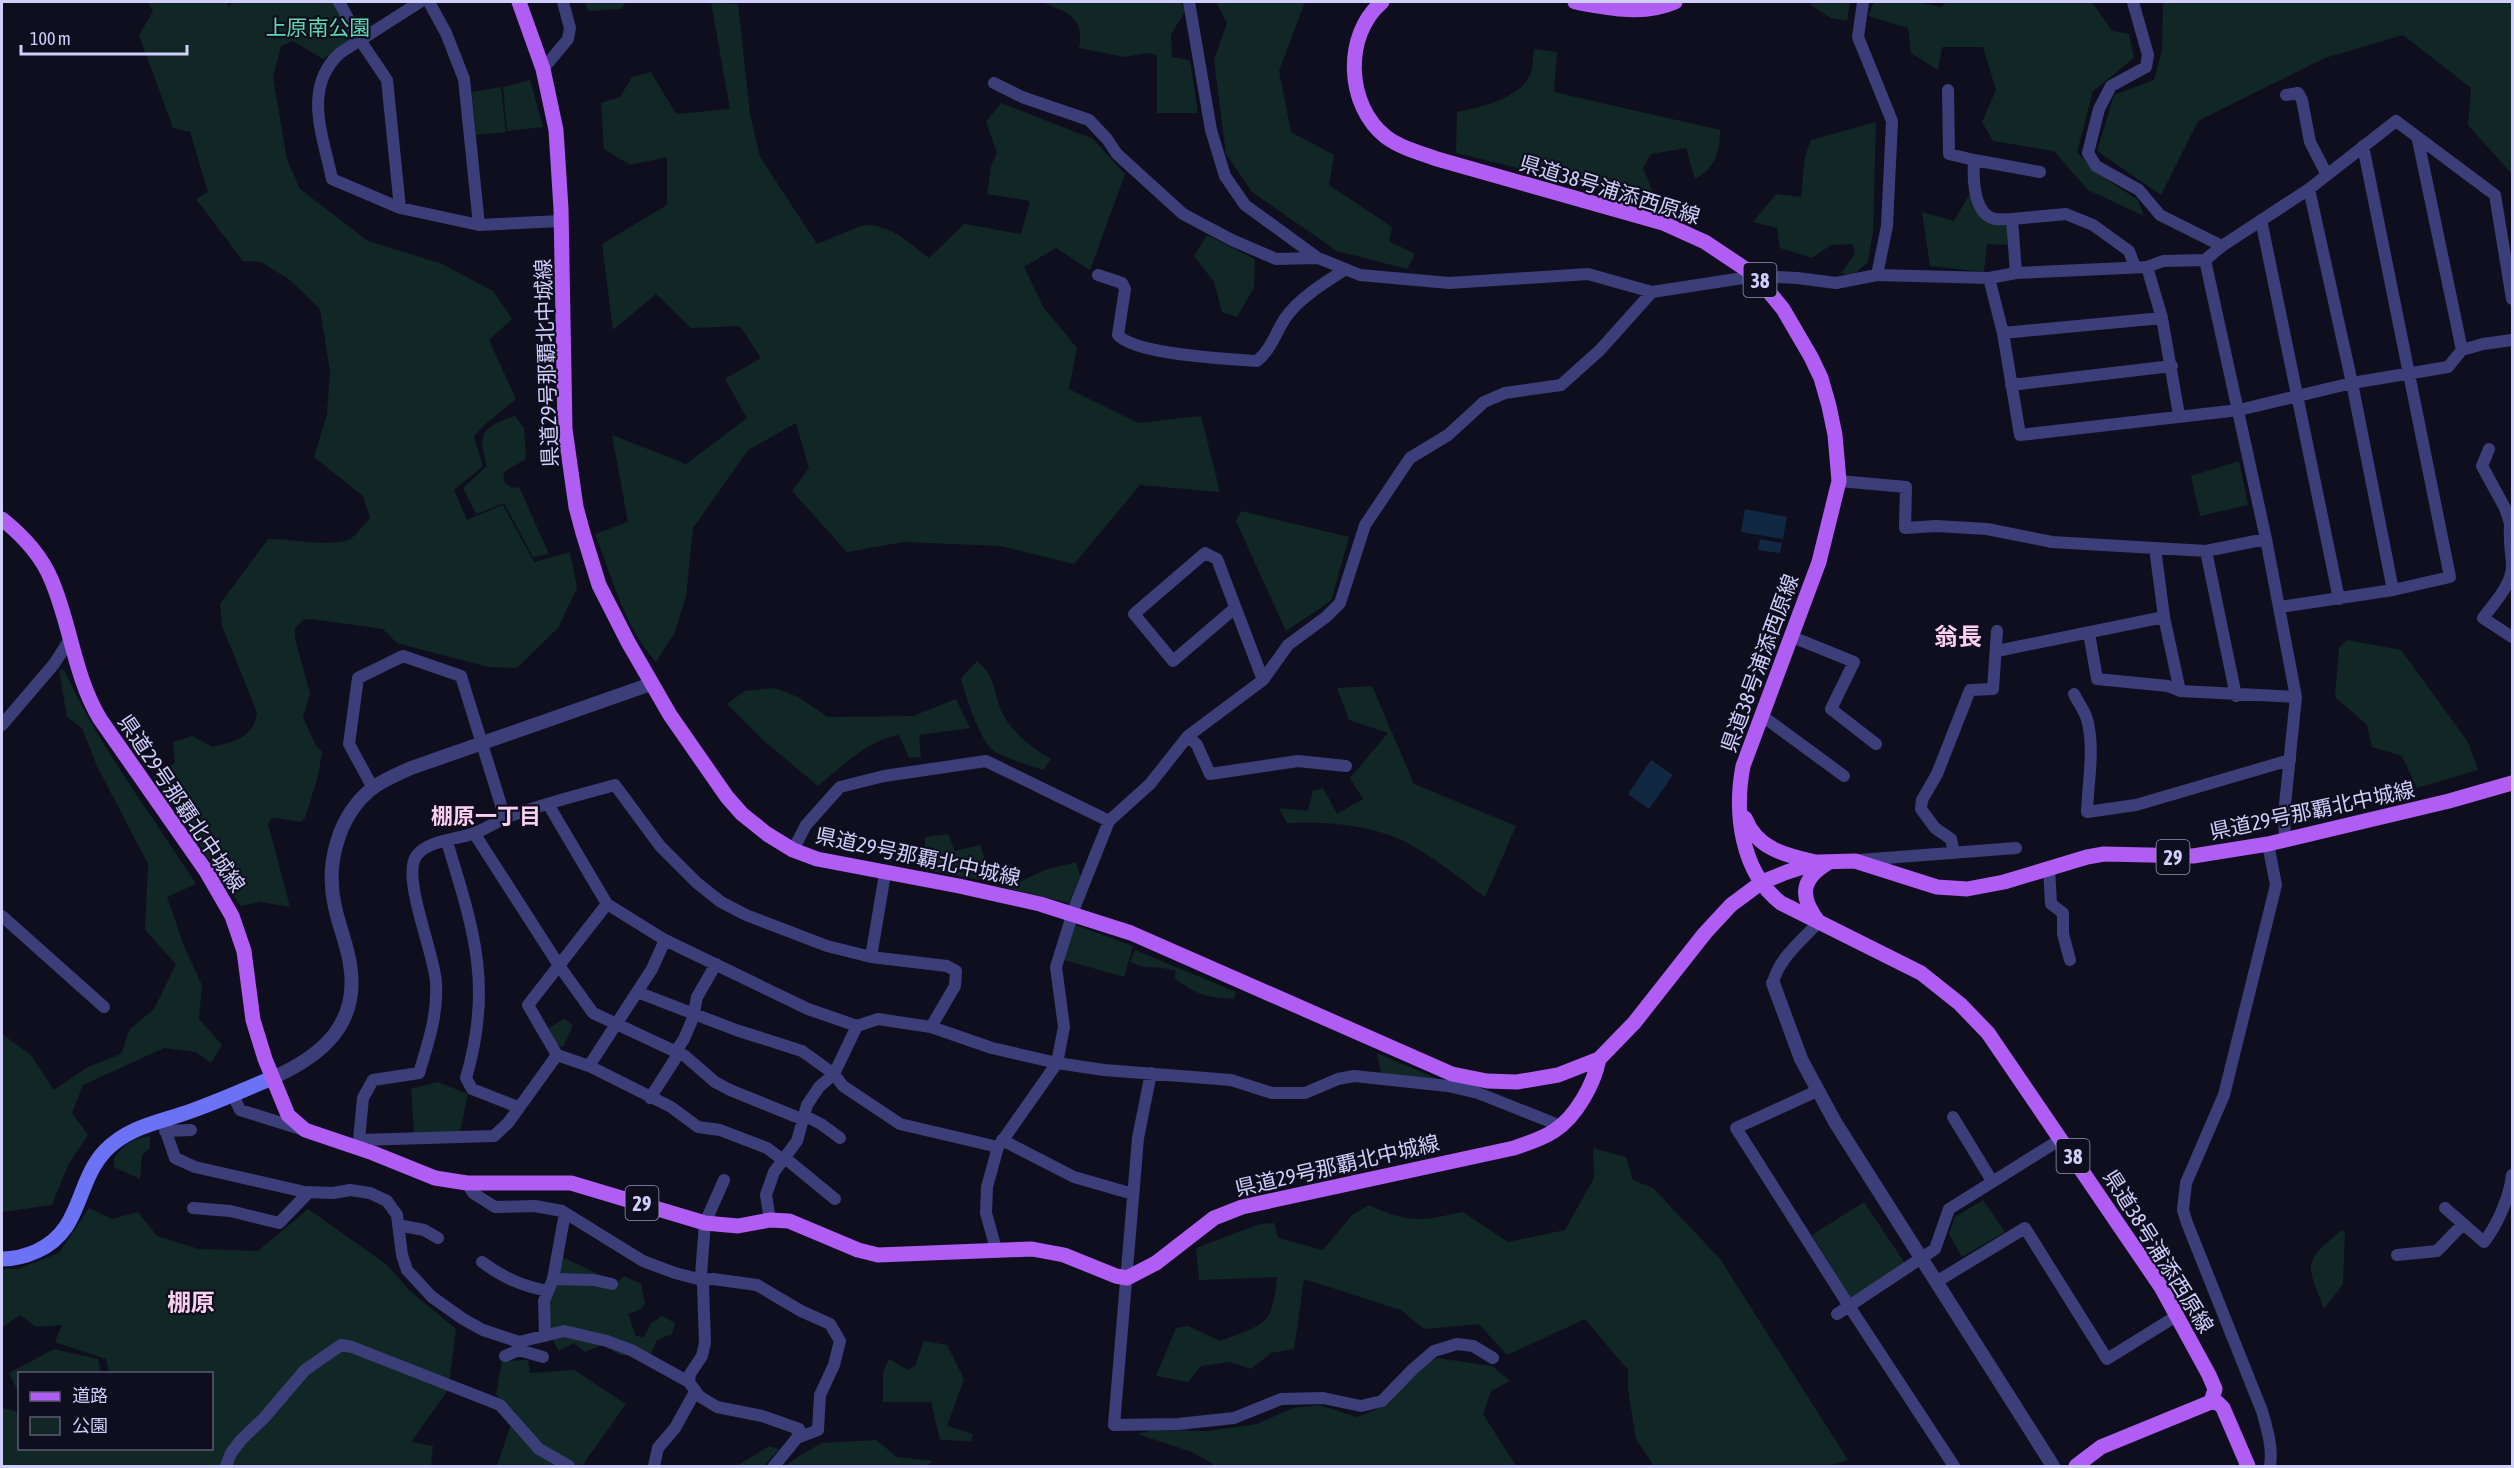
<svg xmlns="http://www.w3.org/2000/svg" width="2514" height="1468" font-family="'Asap Condensed','Noto Sans JP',sans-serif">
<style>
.green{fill:#112725}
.water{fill:#112843}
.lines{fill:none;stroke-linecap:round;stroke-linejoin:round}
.minor{stroke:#3c3e79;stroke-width:12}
.tertiary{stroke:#3c3e79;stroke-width:14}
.secondary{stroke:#6c72f4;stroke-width:15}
.primary{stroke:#b05df3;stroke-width:15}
.labels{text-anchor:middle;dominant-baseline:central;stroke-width:4.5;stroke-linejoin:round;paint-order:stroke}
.shield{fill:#0f0e1e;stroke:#9694b9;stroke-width:1.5}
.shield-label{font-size:20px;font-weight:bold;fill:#d0cefb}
.park-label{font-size:21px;fill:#60d5b0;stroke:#0f0e1e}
.street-label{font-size:21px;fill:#d0cefb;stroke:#0f0e1e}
.neighbourhood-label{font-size:22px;font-weight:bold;fill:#fbd0ef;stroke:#0f0e1e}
.quarter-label{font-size:24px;font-weight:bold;fill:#fbd0ef;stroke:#0f0e1e}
</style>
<rect width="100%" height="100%" fill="#0f0e1e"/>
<!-- green -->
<path class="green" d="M148 2H229L227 5 229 7 233 2H333L355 39 323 59 293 41 281 46 273 77 287 160 300 189 368 241 442 264 493 291 512 319 489 340 516 399 482 427 474 437 483 466 454 490 467 520 503 505 534 562 570 552 577 588 558 628 517 668 488 667 397 643 383 629 311 619 303 620 295 628V638L310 694 303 717 315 744 322 752 318 776 305 818 301 822 277 818 271 819 268 824 290 907 260 902 241 906 226 887 180 813 153 777 175 763 173 742 192 736 213 747C235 741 254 738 257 712L222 626 220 604 268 539C290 538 331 548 350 539 357 535 364 524 370 518L363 496 314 457 327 414 330 371 320 309 290 280 261 262 243 261 196 199 208 192 190 132 173 128 139 35 153 11Z
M585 2H626L621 9 588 11Z
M711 2 738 4 750 114 760 157 817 244C826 241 861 225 866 225 892 225 910 244 929 258L964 224 1021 234 1030 201 987 194 991 166 997 153 986 122 1001 103 1093 139 1125 174 1090 270 1056 248 1024 267 1044 308 1077 348 1069 389 1138 423 1201 416 1220 492 1140 485 1074 564 1001 546 904 542 847 552 792 491 809 468 796 423 748 450 693 528 686 596 675 632 656 662C625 628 612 577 595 534L628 522 612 435 686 464 747 418 725 379 761 358 740 326 691 328 656 294 613 330 602 244 667 205V157L630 165 604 149 601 103 620 97 632 77 651 72 676 114 730 109Z
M1042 2H1181L1185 11 1171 35 1172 57 1190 60 1198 113H1157V55L1147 53 1125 57 1079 48C1085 16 1067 13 1042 2Z
M1216 2H1305L1279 71 1291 132 1334 155 1329 185 1392 227 1389 241 1415 254 1407 269 1337 251 1252 192 1226 154 1214 60 1227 23Z
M1813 2H1850L1847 21 1831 18 1810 5Z
M1874 2H1917L1941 7 1946 2H2092L2112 31 2129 34 2134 58 2093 91 2077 152 2095 172 2138 200 2144 216 2088 190 2054 151 1993 141 1982 122 1996 90 1983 47H1942L1938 70 1911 53 1908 28 1868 16Z
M2163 2H2512V174L2468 125 2471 88 2403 35 2325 58 2198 121 2161 195 2097 151 2114 95 2154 80 2162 50Z
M1534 49 1557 52 1554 92 1720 130C1720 153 1715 168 1695 179L1686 148 1651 154 1643 168 1652 190 1649 200 1456 153 1457 112C1480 107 1520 99 1531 73 1533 66 1533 56 1534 49Z
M530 80 543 127 507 131 503 87Z
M501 87 506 132 476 135 472 92Z
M1876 122 1873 232 1868 262 1852 276 1841 273 1855 254 1852 244 1831 245 1812 258 1780 248 1777 228 1753 222 1776 194 1801 197 1805 156 1811 140Z
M1970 193C1978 217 1982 220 2007 226L2008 245 1987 244 1984 272 1930 266 1922 212 1954 221Z
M1207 235 1255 259 1254 288 1237 317 1222 312 1214 282 1194 256Z
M515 416 524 428 526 459 505 471 503 477 505 483 512 488 519 487 549 554 533 557 504 503 476 514 463 488 487 466C477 433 482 427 515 416Z
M2239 461 2248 505 2200 516 2191 476Z
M1241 511 1349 537 1331 601 1286 631 1236 521Z
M2347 640 2401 650 2468 742 2478 770 2417 788 2402 756 2372 747 2367 725 2335 697 2339 648Z
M977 661C996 677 992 688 1001 710 1010 732 1032 748 1051 759L1043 770C1031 766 1003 757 994 751 979 739 966 697 961 678Z
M64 669C98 746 151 813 196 884L167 897 184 946 202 985 199 1019 222 1045 211 1063 196 1052 164 1048 83 1085 72 1113 88 1135 68 1165 52 1205 2 1212V1034L31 1055 54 1090 88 1067 121 1054 130 1029 154 1009 176 964 145 930 148 864 97 766 82 728 67 717 59 670Z
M1372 686 1414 784 1516 826 1485 897C1459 878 1422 847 1392 836 1361 824 1319 821 1287 823L1279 808 1308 811 1313 791 1323 788 1337 814 1363 799 1350 778 1388 733 1349 720 1337 688Z
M775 688 798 697 828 717 913 716 956 699 970 728 919 735 921 757 909 758 899 735C869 739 841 767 818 786L763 740 727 704 745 691Z
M948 834 955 851 980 845 993 882 925 870V837Z
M1076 862 1080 876 1069 903 1007 888 1045 870Z
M1075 925 1133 946 1124 977 1064 960Z
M1135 950 1236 992 1234 999C1205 997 1197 995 1174 978L1176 971C1160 965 1145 970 1130 962Z
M564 1019 573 1025 563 1047 558 1045 549 1028Z
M1377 1053 1442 1081 1381 1074Z
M438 1082 468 1094 460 1132 414 1133 411 1089Z
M150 1136V1148L142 1155 140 1179 114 1167V1158C126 1143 130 1140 150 1136Z
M1593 1148 1626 1157 1633 1180 1653 1188 1720 1259 1848 1460 1829 1466H1654L1636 1439 1628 1389V1370L1585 1319 1507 1355 1479 1324 1424 1329 1401 1310 1304 1279 1294 1349 1271 1353 1251 1369 1230 1362 1201 1366 1188 1382 1156 1376 1176 1328 1188 1326 1220 1341C1265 1323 1272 1328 1277 1277L1199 1280 1196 1248 1260 1224 1274 1223 1278 1238 1323 1250 1352 1215 1369 1205C1410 1224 1420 1221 1463 1212L1508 1242 1565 1230 1594 1178Z
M1983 1200 2005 1232 1962 1257 1949 1234 1955 1217Z
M1864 1202 1906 1265 1852 1300 1812 1235Z
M89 1208 112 1219 138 1212 157 1236 199 1249 258 1251 308 1209 386 1264 409 1290 456 1329 448 1390 411 1442 433 1446 431 1466H2V1408L19 1412 20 1448H212V1374L109 1373 106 1359 55 1342 62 1325 36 1327 20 1315 2 1327V1269H18L59 1253Z
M2342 1230 2345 1232 2343 1284 2324 1309C2306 1262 2302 1263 2342 1230Z
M558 1255 617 1283 624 1276 641 1284 645 1303 641 1309 628 1314 636 1336 644 1337 651 1323 662 1316 675 1323 672 1334 657 1340 650 1356 620 1355 602 1345 585 1352 574 1343 559 1351 547 1331 546 1305Z
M924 1341 947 1345 964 1379 947 1426 973 1434 971 1441 940 1440 931 1402H883V1372L889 1359 908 1370 915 1366Z
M54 1349 98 1359 101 1373 20 1374 19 1394 9 1373Z
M1437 1358 1492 1366 1510 1381 1491 1391 1483 1414 1516 1466H1216L1192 1452 1138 1434 1154 1430 1207 1431 1257 1424 1293 1408 1319 1405 1357 1417 1388 1405 1416 1370Z
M528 1360 530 1373 574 1370 626 1404 582 1466H497L515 1412 496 1395 502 1361Z
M876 1440 897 1457 933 1461 926 1466H785L799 1456 822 1443Z
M769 1446 779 1449 764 1466H737Z"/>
<!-- water -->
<path class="water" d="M1745 509 1787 517 1783 539 1741 532Z
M1760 539 1782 543 1780 553 1758 550Z
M1651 760 1673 775 1649 809 1628 794Z"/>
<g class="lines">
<!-- minor -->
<path class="minor" d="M339 2 360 40 387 80 400 208
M420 2 340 53C302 88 323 135 332 179L400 208 479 225 561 221
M429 2 446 33 464 79 479 225
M1189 2 1211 130 1225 176 1245 205 1318 258 1360 275 1449 283 1588 274 1652 292 1756 276 1797 278 1836 283 1877 275 1989 278 2016 273 2147 267 2163 261 2205 260 2222 246 2309 189 2396 121 2495 195 2512 299
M1863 2 1858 37 1892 121 1887 226 1877 275
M2133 2 2148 55 2146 67 2111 86 2099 109 2088 153 2096 166 2139 190 2160 215 2222 246
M543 69 568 39 570 28 563 2
M994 83 1022 97 1089 120 1107 139 1117 154 1183 214 1232 240 1276 259 1318 258
M1948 90 1949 154 1974 160
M2286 95 2298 93 2302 100 2310 142 2327 175
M2418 140 2462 350
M2309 189 2352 383 2393 590
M2012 219C2005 219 1994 221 1988 216 1973 206 1973 175 1974 160L2040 172
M2261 220 2339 599
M2205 260 2266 539 2296 697 2284 814 2285 839
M2147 267 2162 318 2179 415
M2016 273 2012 219 2066 214 2093 225 2129 251 2135 267
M1098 275 1122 283 1125 289 1118 335C1136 355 1229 359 1257 361 1273 347 1275 333 1286 317 1300 297 1326 282 1346 269
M1989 278 2003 333 2020 435 2239 410 2352 383 2448 367 2462 350 2483 344 2512 340
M2003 333 2162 318
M2011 385 2172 366
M2489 449 2482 466 2505 508 2512 529
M1839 481 1906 487 1905 528 1936 526 1987 529 2052 542 2206 551 2266 539
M2510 526C2509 540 2511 551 2512 564 2513 584 2494 603 2483 618L2512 637
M2155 548 2164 617 2180 691
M2206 551 2236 696
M2280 607 2393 590 2450 577 2363 146
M1235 608 1173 661 1134 614 1205 553 1217 559 1263 680
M2089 633 2097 679 2168 686 2180 691 2296 697
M1790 636 1854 662 1831 709 1876 744
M1997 651 2164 617
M2074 694C2078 702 2084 710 2087 719 2095 749 2088 781 2087 812L2136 805 2290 760
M1761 715 1844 776
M2 725 54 664 70 639
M1188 736 1197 745 1210 774 1298 761 1346 766
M373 788 349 744 358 678 403 656 461 676 505 818
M548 804 607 904 665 940 808 1009 857 1026 878 1019 931 1027 992 1048 1057 1063 1104 1070 1231 1080 1272 1093H1305L1338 1079 1354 1076 1448 1086 1478 1093 1561 1126
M474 833 560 967 593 1013 685 1056 715 1082 730 1090 804 1120
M447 842C474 930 493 986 466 1078L472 1089 518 1107
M2268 844 2276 885 2224 1095 2186 1183 2183 1210 2187 1223 2262 1411C2267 1429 2273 1447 2270 1466
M793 850 806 825 840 787 884 776 986 761 1109 821
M1954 853 1951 839 1935 828 1921 809 1922 800 1937 774 1970 690 1993 689 1997 631
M1859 860 2016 848
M2049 868 2051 904 2063 913V934L2070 960
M607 904 528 1005 557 1055 589 1066 671 1107 698 1127 720 1130 767 1148 779 1157 785 1158 835 1199
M2 916 104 1007
M871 957 885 874
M1773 983C1778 959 1803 939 1819 922
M637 992 736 1030 802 1051 834 1074 843 1086 900 1124 998 1147
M676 1051 684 1039 693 1018 697 997 716 964
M589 1066 652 969 665 940
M1151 1073 1138 1138 1114 1425 1178 1424 1234 1418 1281 1399 1323 1398 1361 1406 1382 1401 1413 1369 1434 1351 1457 1344 1473 1346 1493 1358
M1817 1091 1736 1128 1849 1306 1837 1314
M233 1095 240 1110 304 1130
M650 1098 679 1053
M805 1116 821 1124 840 1138
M1953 1117 1992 1181
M162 1120 175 1158 195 1167 305 1192 333 1193 350 1190 370 1193 387 1201 397 1215 402 1255 407 1270 432 1297 463 1319 483 1330 519 1342 564 1331 607 1341 631 1350 689 1382 699 1396 717 1407 762 1416 799 1429 797 1438 774 1466
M165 1131 191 1130
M359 1140 494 1136 508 1123 557 1055
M1002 1140 1074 1177 1133 1194
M356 1147 359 1140 363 1098 373 1080 419 1073C428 1044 438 1014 436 983 435 954 400 875 417 855 428 841 456 839 472 834 484 830 494 823 505 818 541 804 579 795 615 785L660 846 697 883 721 902 746 915 827 946 871 957 947 966 956 971 955 986 931 1027
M467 1183 473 1193 495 1207 535 1206 562 1211 643 1261 675 1273 702 1280 713 1279 757 1285 801 1311 830 1324 840 1341 834 1365 820 1395 818 1430 797 1438
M193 1208 230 1211 279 1223 309 1192
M2445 1208 2484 1242C2498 1224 2509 1198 2512 1175
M770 1220 766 1195 774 1172 797 1141 807 1105 819 1087 834 1074 857 1026
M398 1225 424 1230 438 1238
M996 1249 986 1213 987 1187 998 1147 1057 1063 1064 1027 1056 967 1075 906 1109 821 1150 784 1188 736 1263 680 1288 645 1326 617 1340 603 1365 525 1410 458 1448 435 1484 402 1505 393 1561 385 1600 350 1652 292
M2397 1255 2437 1251 2463 1224
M482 1262C504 1278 522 1286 548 1291
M553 1279 594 1280 612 1284
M1936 1282 2025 1228 2107 1359 2178 1315
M545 1336 544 1301 553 1279 565 1213
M519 1342V1350L543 1357
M505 1356 519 1350
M689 1382 690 1374 702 1356 705 1343 703 1285 701 1275 705 1223 724 1180
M226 1466 231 1453 241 1440 264 1418 305 1370 341 1345 352 1347 500 1405 539 1449 569 1466
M654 1466 658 1448 675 1428 695 1392
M1954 1466 1849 1306 1935 1249 1949 1209 2061 1139"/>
<!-- tertiary -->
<path class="tertiary" d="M1773 983 1801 1059 1835 1122 2053 1466
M272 1078C322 1056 360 1024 350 964 347 945 339 926 335 907 325 865 338 814 374 787 385 779 398 774 411 768L651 684"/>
<!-- secondary -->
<path class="secondary" d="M2 1259C14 1259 26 1256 37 1251 83 1230 75 1183 105 1151 129 1126 161 1122 191 1111 219 1101 246 1089 272 1078"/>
<!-- primary -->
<path class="primary" d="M519 2 543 69 556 130 561 209 565 429 576 507 583 533 599 585 628 642 670 715 727 797 742 814 767 834 793 850 817 859 959 886 1040 904 1131 933 1452 1074 1487 1081 1517 1082 1558 1075 1599 1059 1634 1023 1705 933 1731 905 1762 882 1787 872 1818 862 1855 861 1937 887 1967 889 2004 882 2087 857 2104 854 2193 856 2268 844 2449 801 2512 783
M1382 2C1343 35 1346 106 1386 137 1401 148 1420 153 1437 159L1663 223 1705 242 1756 276 1783 309 1811 357 1821 378 1829 406 1835 435 1839 481 1819 562 1743 766C1734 813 1741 872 1781 903L1921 973 1960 1004 1988 1033 2161 1287 2209 1375 2215 1389 2211 1402
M1575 2C1607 8 1644 16 1675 2
M2 519C22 535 41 555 51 579 71 625 74 676 100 719L206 871 232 916 244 951 253 1020 265 1059 288 1115 305 1130 373 1153 435 1178 467 1183H571L705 1223 738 1226 770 1220 789 1221 858 1250 878 1255 1032 1249 1064 1255 1116 1276 1127 1278 1156 1263 1214 1218 1242 1207 1514 1148C1528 1143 1542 1139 1554 1131 1576 1117 1594 1084 1599 1059
M1745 818C1757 849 1785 855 1815 862
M1818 921C1800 898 1800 879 1828 863
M2211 1402 2218 1403 2223 1408 2248 1466
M2076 1466 2101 1447 2211 1402"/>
</g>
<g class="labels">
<!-- shield labels -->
<g class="shield">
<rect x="1743.5" y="263" width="33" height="34" rx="4.5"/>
<rect x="2156.5" y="840" width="33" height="34" rx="4.5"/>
<rect x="2056.5" y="1139" width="33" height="34" rx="4.5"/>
<rect x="625.5" y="1186" width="33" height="34" rx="4.5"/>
</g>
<g class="shield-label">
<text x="1760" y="280">38</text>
<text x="2173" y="857">29</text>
<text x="2073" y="1156">38</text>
<text x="642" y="1203">29</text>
</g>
<!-- park labels -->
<g class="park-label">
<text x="318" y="27">上原南公園</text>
</g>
<!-- street labels -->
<g class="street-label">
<text transform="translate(1610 189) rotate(17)">県道38号浦添西原線</text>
<text transform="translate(546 363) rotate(-92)">県道29号那覇北中城線</text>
<text transform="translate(1759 663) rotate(-70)">県道38号浦添西原線</text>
<text transform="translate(182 803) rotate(56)">県道29号那覇北中城線</text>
<text transform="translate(2312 810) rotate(-12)">県道29号那覇北中城線</text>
<text transform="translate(918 856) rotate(12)">県道29号那覇北中城線</text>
<text transform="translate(1337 1165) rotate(-13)">県道29号那覇北中城線</text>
<text transform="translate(2159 1251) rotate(58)">県道38号浦添西原線</text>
</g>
<!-- neighbourhood labels -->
<g class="neighbourhood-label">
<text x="486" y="816">棚原一丁目</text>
</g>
<!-- quarter labels -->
<g class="quarter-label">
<text x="1958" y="636">翁長</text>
<text x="191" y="1302">棚原</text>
</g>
</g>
<!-- border -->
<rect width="2514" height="1468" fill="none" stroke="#d0cefb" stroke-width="6"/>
<!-- legend -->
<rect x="18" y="1372" width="195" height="78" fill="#0f0e1e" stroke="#5c5b76" stroke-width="1.5"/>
<rect x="30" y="1392" width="30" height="9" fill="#b05df3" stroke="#5c5b76" stroke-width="1.5"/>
<text x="72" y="1402" font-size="18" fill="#d0cefb">道路</text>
<rect x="30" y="1417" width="30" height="18" fill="#112725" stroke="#5c5b76" stroke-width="1.5"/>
<text x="72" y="1432" font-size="18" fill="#d0cefb">公園</text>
<!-- scale -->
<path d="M21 45v9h166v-9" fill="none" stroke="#d0cefb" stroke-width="3"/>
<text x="30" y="45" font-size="18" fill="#d0cefb" stroke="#0f0e1e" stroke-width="4.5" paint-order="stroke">100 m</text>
</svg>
